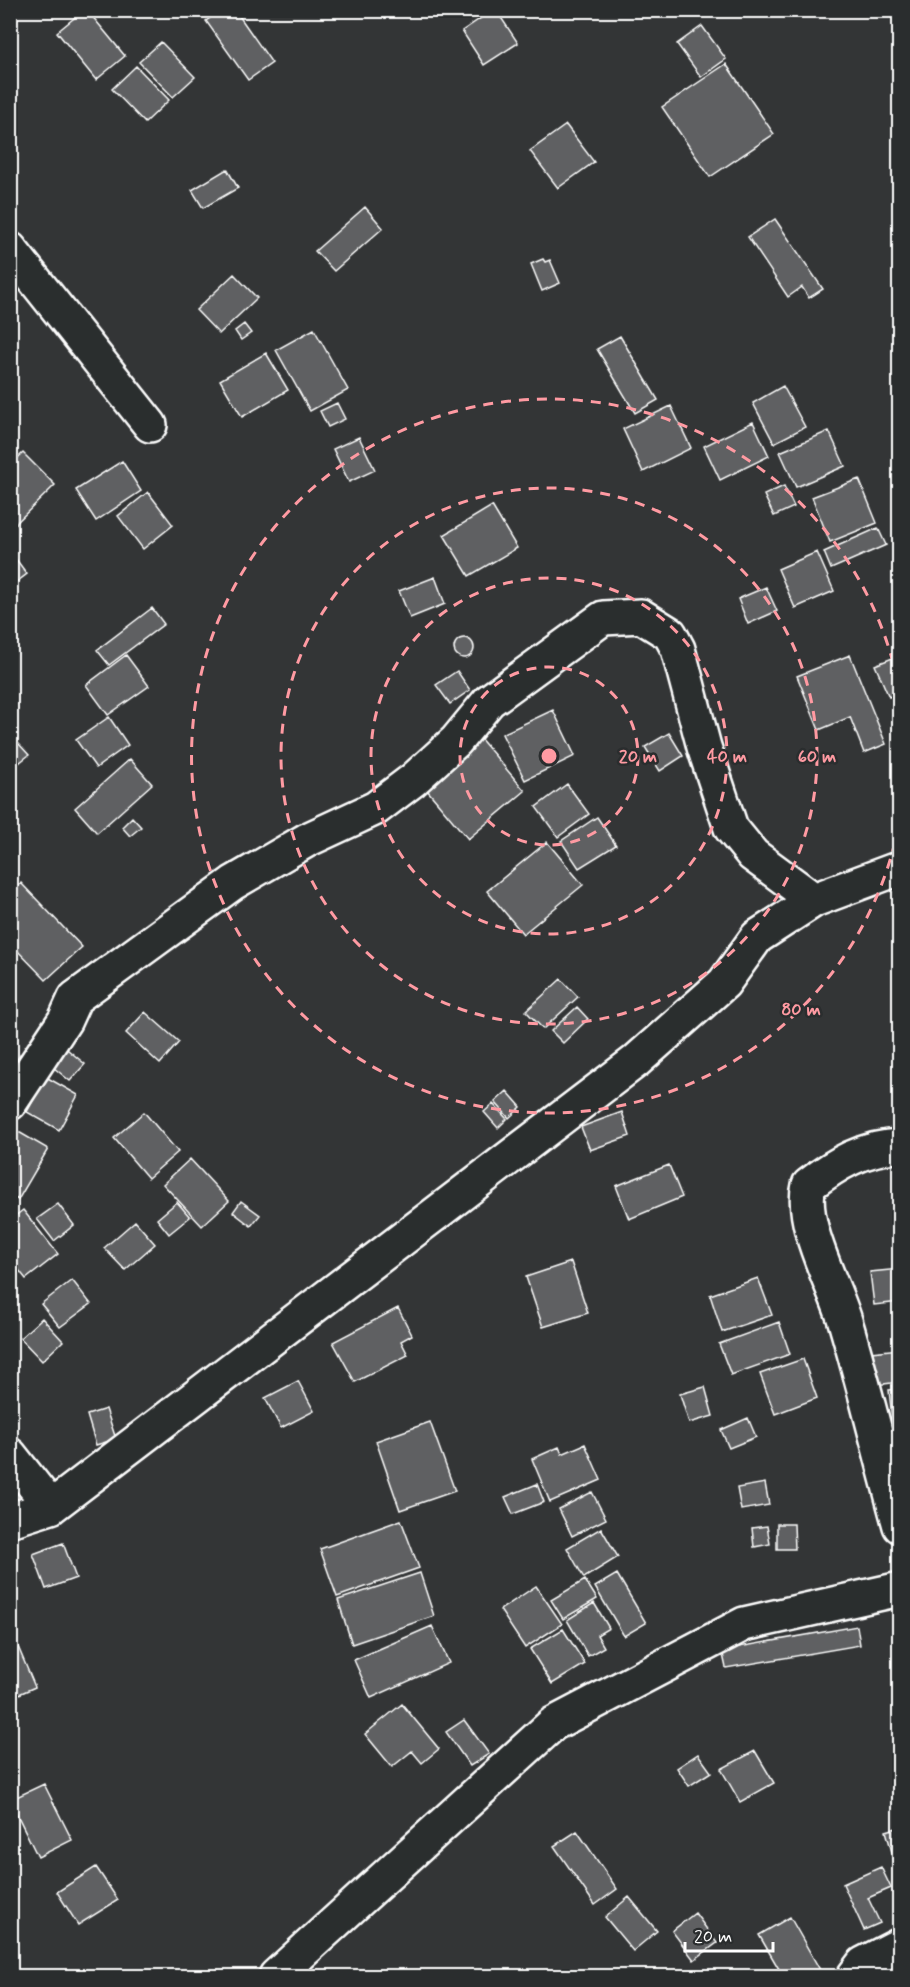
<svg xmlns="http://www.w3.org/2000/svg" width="910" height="1987" font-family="Mynerve,sans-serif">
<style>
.building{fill:#5f6162;stroke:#fff;stroke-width:1.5}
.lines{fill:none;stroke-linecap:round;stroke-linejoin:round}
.minor-casing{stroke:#fff;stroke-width:38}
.minor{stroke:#2a2d2e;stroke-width:33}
.ring{fill:none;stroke:#ff9aa2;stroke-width:3;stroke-dasharray:10 8}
.centre{fill:#ff9aa2;stroke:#2a2d2e;stroke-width:3}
.ring-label{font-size:18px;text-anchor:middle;font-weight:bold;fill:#ff9aa2;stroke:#2a2d2e;stroke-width:5;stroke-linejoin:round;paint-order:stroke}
</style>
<rect width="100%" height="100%" fill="#333536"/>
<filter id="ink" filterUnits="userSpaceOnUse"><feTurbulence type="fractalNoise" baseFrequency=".0167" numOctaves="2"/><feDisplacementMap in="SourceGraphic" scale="12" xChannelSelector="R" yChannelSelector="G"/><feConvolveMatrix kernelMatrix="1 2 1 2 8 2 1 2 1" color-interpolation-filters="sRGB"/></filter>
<g filter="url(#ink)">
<!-- building -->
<path class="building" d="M84 10H87L125 56 96 80 57 32Z
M221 10H235L272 63 248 80 206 21Z
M493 10H496L518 43 484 65 462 31Z
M702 26 726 59 701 77 677 44Z
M161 42 195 77 173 97 139 62Z
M726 64 774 134 710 177 662 107Z
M136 66 169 100 145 123 112 89Z
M566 125 594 162 558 188 530 151Z
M227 169 238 188 203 208 192 190Z
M365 207 383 228 334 271 315 251Z
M775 219 823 289 809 298 802 287 788 297 748 237Z
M543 259 545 262 550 260 560 283 542 291 531 264Z
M234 274 257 298 219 334 196 310Z
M244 324 251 333 241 340 235 331Z
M314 329 348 390 310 411 276 350Z
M620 336 658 400 635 413 597 349Z
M266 353 288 390 242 417 220 380Z
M783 386 805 427 774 443 753 403Z
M337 403 345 419 328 427 320 411Z
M671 406 691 448 643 472 623 429Z
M753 422 769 456 720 480 704 446Z
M829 431 845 466 796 487 780 452Z
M359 437 375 470 349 482 333 449Z
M23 453 55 485 10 529V465Z
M122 461 141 491 96 521 76 490Z
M859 479 877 523 830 542 812 497Z
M784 486 794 507 774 516 764 495Z
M148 492 173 525 143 549 118 516Z
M492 506 517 548 469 576 444 535Z
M878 528 886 545 831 569 824 552Z
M10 551 27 574 10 587Z
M817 552 834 591 795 608 778 569Z
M435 577 445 604 410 618 399 591Z
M766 587 777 611 748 624 738 599Z
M152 608 164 624 109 665 97 650Z
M900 608V623L894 610Z
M454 648a10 10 0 1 1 20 0a10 10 0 1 1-20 0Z
M126 655 149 686 108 715 86 685Z
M850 655 886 744 864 753 850 717 819 730 797 676Z
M900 655V693L889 697 875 665Z
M457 671 470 690 450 704 436 685Z
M553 710 575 756 525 780 502 734Z
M109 717 128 745 96 768 76 740Z
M669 733 683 756 660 771 645 747Z
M479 737 525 791 468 839 422 784Z
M19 744 29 755 10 770V751Z
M130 759 152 784 97 833 75 808Z
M567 784 589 814 558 837 536 807Z
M132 817 141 827 130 836 122 827Z
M597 817 616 845 579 868 561 841Z
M547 842 583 885 523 934 487 891Z
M21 883 82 947 46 980 10 943V893Z
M561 979 578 997 543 1029 526 1011Z
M577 1007 588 1019 563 1043 551 1031Z
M145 1012 179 1042 160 1064 126 1033Z
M62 1045 85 1064 70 1081 48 1063Z
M46 1077 78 1095 59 1130 27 1112Z
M507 1091 521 1107 509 1118 495 1102Z
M493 1104 507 1119 498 1128 484 1112Z
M144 1112 178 1152 148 1178 114 1138Z
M622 1112 630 1136 590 1150 581 1127Z
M10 1127 48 1149 18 1200 10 1195Z
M190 1159 229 1201 202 1226 163 1184Z
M669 1165 682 1197 629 1219 616 1186Z
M241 1201 260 1215 251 1226 233 1212Z
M177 1202 190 1217 169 1234 157 1219Z
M58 1204 74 1225 54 1241 37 1219Z
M23 1210 58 1254 26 1279 10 1259V1220Z
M135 1221 155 1244 125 1270 104 1248Z
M571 1262 588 1313 543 1327 526 1277Z
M900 1269V1302L874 1305 870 1272Z
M758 1278 772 1315 722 1332 710 1295Z
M72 1280 91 1304 60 1327 41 1304Z
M398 1308 412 1335 401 1341 408 1355 355 1382 333 1342Z
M42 1318 63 1341 42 1361 20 1338Z
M779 1322 790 1354 731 1375 719 1344Z
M900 1349V1382L875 1385 871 1352Z
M803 1359 817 1398 775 1414 760 1374Z
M298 1381 314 1411 281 1428 265 1398Z
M705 1387 713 1416 689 1423 680 1394Z
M900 1389V1426L893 1427 889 1390Z
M106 1409 116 1439 96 1445 87 1415Z
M748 1418 756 1437 729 1448 721 1430Z
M430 1422 455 1491 400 1510 376 1441Z
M585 1444 601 1480 550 1502 532 1459 559 1447 562 1454Z
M765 1483 769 1505 741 1510 737 1488Z
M537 1484 544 1502 513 1514 505 1497Z
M592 1492 606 1519 572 1536 559 1509Z
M401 1520 419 1568 337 1597 320 1549Z
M777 1524H794L795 1549H777Z
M767 1526 770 1544 754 1547 752 1528Z
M601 1528 618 1557 584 1578 567 1548Z
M63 1543 76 1578 46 1589 33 1554Z
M420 1573 434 1616 352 1644 338 1600Z
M617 1574 646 1623 624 1636 595 1587Z
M585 1580 597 1599 563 1619 551 1600Z
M536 1586 562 1624 525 1648 500 1610Z
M594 1603 609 1628 597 1635 604 1647 588 1656 567 1620Z
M432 1626 449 1663 371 1698 354 1660Z
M857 1626 860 1645 726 1668 722 1650Z
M563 1629 585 1664 552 1684 530 1649Z
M11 1630 35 1687 10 1698V1630Z
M402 1704 439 1749 422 1763 412 1751 392 1767 365 1734Z
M464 1720 489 1754 470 1766 446 1732Z
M755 1751 774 1783 740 1802 721 1769Z
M698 1754 711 1772 689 1786 677 1768Z
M44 1784 72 1840 38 1857 10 1800Z
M900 1827V1880L886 1831Z
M577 1831 617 1889 595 1905 554 1846Z
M96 1867 118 1900 78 1925 57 1892Z
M881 1867 891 1888 868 1898 880 1923 864 1930 843 1884Z
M629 1897 657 1931 633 1951 605 1917Z
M695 1913 717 1943 694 1960 672 1931Z
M790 1917 820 1970 808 1976H783L759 1935Z"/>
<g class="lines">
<defs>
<path id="minor" d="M10 249 150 425
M10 1103 65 1020 75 998 233 883 307 840 376 808 413 780 456 741 489 701 603 618 641 616 670 634 678 649 704 747 731 828 753 855 814 900
M900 1146C864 1147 836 1164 809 1185 799 1223 834 1284 845 1321 865 1388 881 1458 900 1526
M10 1455 51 1507 10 1520
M51 1507 636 1061 724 983 757 937 814 900 900 868
M276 1976 553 1724 744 1624 900 1589
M854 1976 863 1964 900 1945"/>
</defs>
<!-- minor casing -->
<use href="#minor" class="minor-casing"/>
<!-- minor -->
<use href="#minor" class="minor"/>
</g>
</g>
<!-- distance rings -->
<g class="ring">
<circle cx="549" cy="756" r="89"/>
<circle cx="549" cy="756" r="178"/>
<circle cx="549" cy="756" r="268"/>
<path d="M899 824A357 357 0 1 1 899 688"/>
</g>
<circle cx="549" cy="756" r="9" class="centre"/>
<g class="ring-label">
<text x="638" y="762">20 m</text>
<text x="727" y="762">40 m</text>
<text x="817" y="762">60 m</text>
<text x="801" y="1015">80 m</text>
</g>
<!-- margin -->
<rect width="910" height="1987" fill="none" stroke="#2a2d2e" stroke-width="36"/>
<rect x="18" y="18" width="874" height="1951" fill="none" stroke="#fff" stroke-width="2" filter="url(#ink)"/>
<!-- scale -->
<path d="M685 1942v9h88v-9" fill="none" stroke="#ffffff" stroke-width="3"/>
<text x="694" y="1942" font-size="18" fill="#ffffff" stroke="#2a2d2e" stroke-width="4.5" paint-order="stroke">20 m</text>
</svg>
